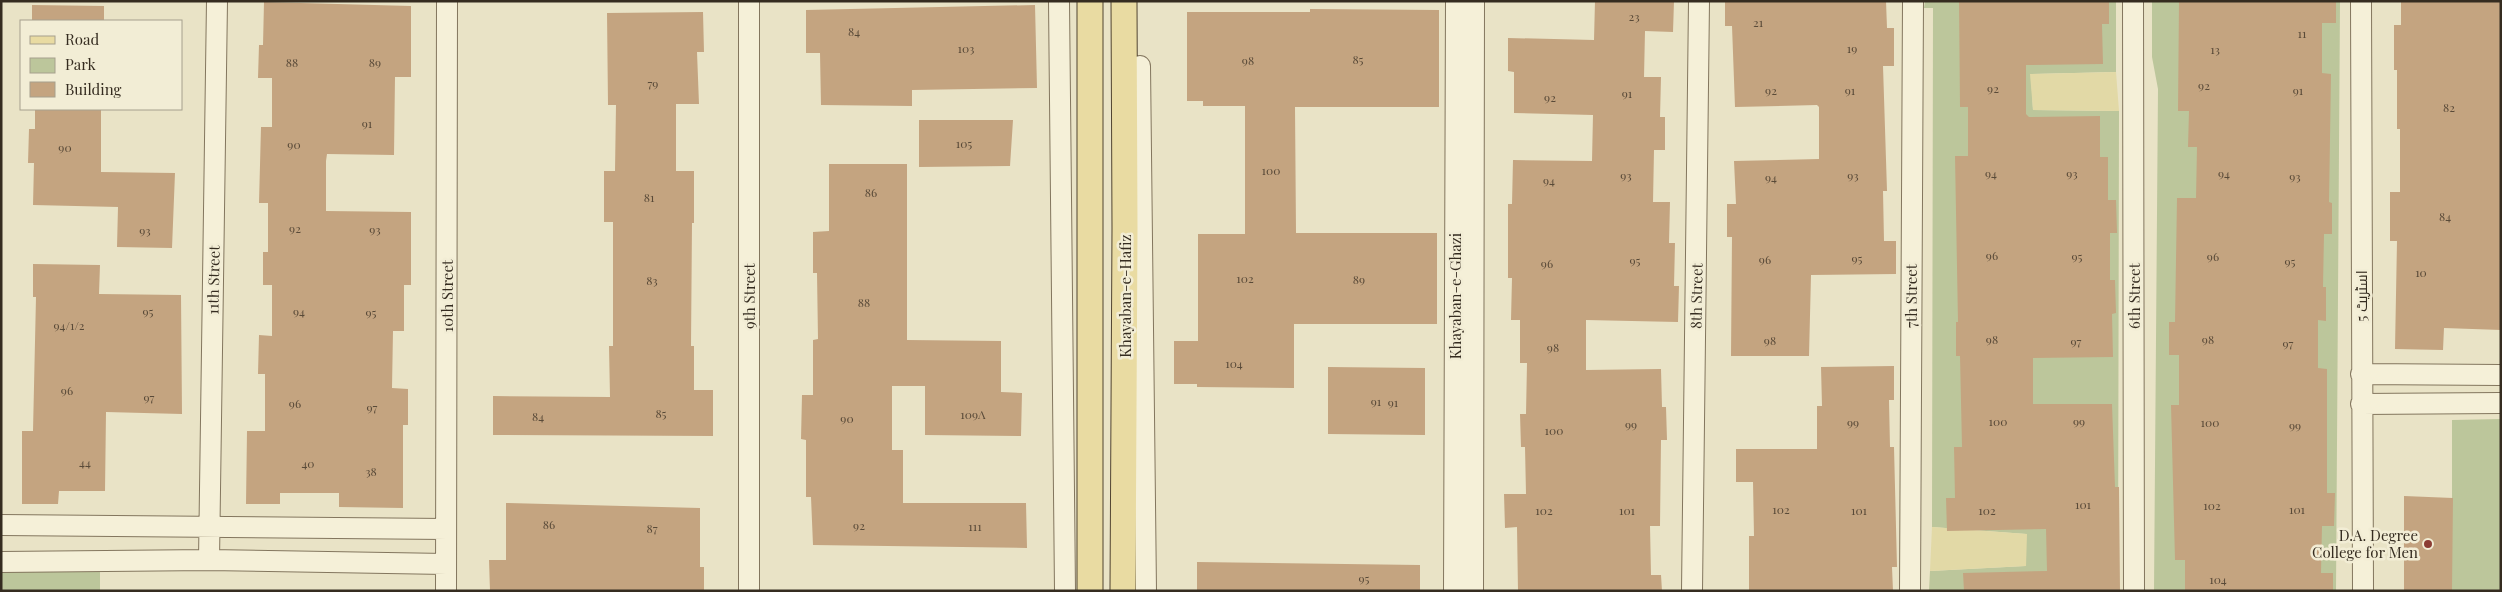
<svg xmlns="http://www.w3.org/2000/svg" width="2502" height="592" font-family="'Playfair Display',Cairo,serif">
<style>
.green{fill:#bcc69b}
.sand{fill:#e2d9a6}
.building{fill:#c4a480}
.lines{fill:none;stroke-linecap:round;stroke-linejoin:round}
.minor-casing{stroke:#83765e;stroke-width:22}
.major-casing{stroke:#514431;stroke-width:27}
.minor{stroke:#f5f0d8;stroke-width:20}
.major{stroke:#e9dba2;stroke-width:25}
.poi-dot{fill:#8c3d34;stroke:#f2edd5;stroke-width:2}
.labels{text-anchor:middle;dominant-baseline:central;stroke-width:5;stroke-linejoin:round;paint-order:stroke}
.number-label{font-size:12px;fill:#594a38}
.street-label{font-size:15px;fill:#352c20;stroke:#f2edd5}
.poi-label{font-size:15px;fill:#352c20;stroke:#f2edd5;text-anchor:end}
</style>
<rect width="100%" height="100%" fill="#e9e3c6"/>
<!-- green -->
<path class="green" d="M1925 1H2116V72L2031 74 2033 110 2119 111 2118 591H1929L1930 571 2025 566 2026 534 1932 527 1933 8H1924Z
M2152 1H2340L2336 591H2154L2158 89 2152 57Z
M2501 419V591H2452V420Z
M1 570 100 571V591H1Z"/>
<!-- sand -->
<path class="sand" d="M2116 72 2119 111 2033 110 2030 74Z
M1932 527 2027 534 2026 566 1930 571Z"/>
<!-- building -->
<path class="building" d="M1595 1H1674L1673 32 1645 31 1644 77H1661L1660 117H1665V150H1654L1653 202H1670L1669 243H1675L1674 286H1679L1678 322 1586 320V370L1661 369 1662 407H1666L1667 440H1661L1660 526H1650L1651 575H1661L1662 591H1518L1517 527 1505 528 1504 494H1526L1525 447H1521L1520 414H1526L1527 363H1520V320H1511L1512 278H1508V204H1512L1513 160 1592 161 1593 115 1514 113V72L1508 71V38L1594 40Z
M1725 1H1886L1887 28H1894V66H1883L1887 191H1883L1884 241H1896V274L1811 275 1809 356H1731L1732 237H1727V204H1736L1734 161 1819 159V107L1817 105 1735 107 1732 26H1725Z
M1959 1H2109V24H2102L2103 64 2026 65V114L2029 117 2100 116V157H2108V200H2116L2117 233H2110V280H2115L2116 313 2112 314 2113 357 2033 358V404H2112L2115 487H2119L2120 591H1964L1963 573 2047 571 2046 529 1947 531 1946 498H1955L1954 447H1962L1960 356H1956V322H1958L1955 156H1968V107H1960Z
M2179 1H2336V23H2322V73L2331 74 2329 202 2332 203V234H2324L2323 287H2326V321L2318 320V368L2327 369V493H2335L2334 526H2322L2321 573H2333V591H2185V560H2175L2171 405H2179V355H2169V322H2175L2177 198H2196L2197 147H2188L2189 111H2178Z
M2401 1H2501V330L2444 328 2443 350 2395 349 2397 241H2390V192H2400V129H2397V70H2394V25H2401Z
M264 2 411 6V77H395L394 155 327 154 326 161V211L411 212V285H404V331H393L392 388 408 389V425H403V508L339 507V493H280V504H246L247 431H265V374H258L259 335 272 336V285H263V252H268V203H259L261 127H272V78H258L259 45H263Z
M32 5 104 6V21H32Z
M1035 5 1037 88 912 90V106L821 105 820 53H806V10Z
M1310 9 1439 10V107H1295L1296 233H1437V324H1294V388L1197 387V384H1174V341H1198V234H1245V106H1203V101H1187V12H1310Z
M703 12 704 52H697L699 104H676V171H694V223H692L691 346H694V390H713V436L493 435V396L610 397 609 346H613V222H604V171H615L616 105H608L607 13Z
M35 109H101V172L175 173 172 248 117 247 118 207 33 205 34 163H28L29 129H35Z
M919 120H1013L1010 166 919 167Z
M829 164H907V340L1001 341V392L1022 393 1021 436 925 435V386H892V450H903V503H1026L1027 548 813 545 811 497H806V440L801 439 802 395H813V340L818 339 817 273H813V232L829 231Z
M33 264 100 265 99 294 181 295 182 414 106 412 105 491H59L58 504H22V431H33L36 297H33Z
M1894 366V400H1889L1890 447H1894L1897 567H1892L1893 591H1749V536H1754L1753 482H1736V449H1817V406H1822L1821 367Z
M1328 367 1425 368V435L1328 434Z
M2404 496 2453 498 2452 591H2404Z
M506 503 700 508V567H704V591H490L489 560H506Z
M1197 562 1420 565V591H1197Z"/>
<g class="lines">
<defs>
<path id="minor" d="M1059 1 1065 591
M2133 1 2134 591
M2361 1 2363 591
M1140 66 1146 591
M2361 374 2501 375
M2361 404 2501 403
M1 525 446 529
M209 560 217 1
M1 562 209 560 446 564
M446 591 447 1
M749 591V1
M1454 591 1456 1
M1473 591 1474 1
M1692 591 1699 1
M1910 591 1913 1"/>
<path id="major" d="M1090 591V1
M1123 591 1125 228 1124 1"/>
</defs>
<!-- minor casing -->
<use href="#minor" class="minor-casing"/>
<!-- major casing -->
<use href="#major" class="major-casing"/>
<!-- minor -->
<use href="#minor" class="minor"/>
<!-- major -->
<use href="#major" class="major"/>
</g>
<!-- markers -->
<circle class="poi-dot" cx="2428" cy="544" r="5"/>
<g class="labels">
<!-- number labels -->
<g class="number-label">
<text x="1634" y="16">23</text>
<text x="1758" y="22">21</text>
<text x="854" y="31">84</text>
<text x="2302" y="33">11</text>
<text x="966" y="48">103</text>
<text x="1852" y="48">19</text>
<text x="2215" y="49">13</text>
<text x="1358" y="59">85</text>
<text x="1248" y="60">98</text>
<text x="292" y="62">88</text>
<text x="375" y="62">89</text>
<text x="653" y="83">79</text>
<text x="2204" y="85">92</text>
<text x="1993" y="88">92</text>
<text x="1771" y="90">92</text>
<text x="1850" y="90">91</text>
<text x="2298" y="90">91</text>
<text x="1627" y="93">91</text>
<text x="1550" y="97">92</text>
<text x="2449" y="107">82</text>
<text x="367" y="123">91</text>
<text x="964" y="143">105</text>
<text x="294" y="144">90</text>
<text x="65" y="147">90</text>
<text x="1271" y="170">100</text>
<text x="1991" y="173">94</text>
<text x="2072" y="173">93</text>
<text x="2224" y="173">94</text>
<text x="1626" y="175">93</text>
<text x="1853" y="175">93</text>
<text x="2295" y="176">93</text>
<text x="1771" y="177">94</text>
<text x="1549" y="180">94</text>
<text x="871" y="192">86</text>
<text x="649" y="197">81</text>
<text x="2445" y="216">84</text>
<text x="295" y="228">92</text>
<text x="375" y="229">93</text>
<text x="145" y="230">93</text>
<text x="1992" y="255">96</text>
<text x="2077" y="256">95</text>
<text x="2213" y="256">96</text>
<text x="1857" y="258">95</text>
<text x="1765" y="259">96</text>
<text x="1635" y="260">95</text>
<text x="2290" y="261">95</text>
<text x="1547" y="263">96</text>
<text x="2421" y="272">10</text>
<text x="1245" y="278">102</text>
<text x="1359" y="279">89</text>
<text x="652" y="280">83</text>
<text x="864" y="302">88</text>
<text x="148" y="311">95</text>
<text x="299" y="311">94</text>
<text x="371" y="312">95</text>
<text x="69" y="325">94/1/2</text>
<text x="1992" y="339">98</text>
<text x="2208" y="339">98</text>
<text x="1770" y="340">98</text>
<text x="2076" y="341">97</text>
<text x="2288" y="343">97</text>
<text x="1553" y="347">98</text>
<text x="1234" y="363">104</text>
<text x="67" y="390">96</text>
<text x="149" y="397">97</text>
<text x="1376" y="401">91</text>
<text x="1393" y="402">91</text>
<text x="295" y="403">96</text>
<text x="372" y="407">97</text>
<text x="661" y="413">85</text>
<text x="973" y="414">109A</text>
<text x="538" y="416">84</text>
<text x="847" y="418">90</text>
<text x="1998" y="421">100</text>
<text x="2079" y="421">99</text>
<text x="1853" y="422">99</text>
<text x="2210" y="422">100</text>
<text x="1631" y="424">99</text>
<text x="2295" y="425">99</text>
<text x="1554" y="430">100</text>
<text x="85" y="462">44</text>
<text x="308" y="463">40</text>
<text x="371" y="471">38</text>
<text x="2083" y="504">101</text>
<text x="2212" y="505">102</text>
<text x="1781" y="509">102</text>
<text x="2297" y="509">101</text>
<text x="1544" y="510">102</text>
<text x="1627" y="510">101</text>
<text x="1859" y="510">101</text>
<text x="1987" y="510">102</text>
<text x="549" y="524">86</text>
<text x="859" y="525">92</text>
<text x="975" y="526">111</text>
<text x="652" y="528">87</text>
<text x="1364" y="578">95</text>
<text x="2218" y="579">104</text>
</g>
<!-- street labels -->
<g class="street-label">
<text transform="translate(213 280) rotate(-89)">11th Street</text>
<text transform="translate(447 296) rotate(-90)">10th Street</text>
<text transform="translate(749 296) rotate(-90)">9th Street</text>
<text transform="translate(1125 296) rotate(-90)">Khayaban-e-Hafiz</text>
<text transform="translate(1455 296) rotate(-90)">Khayaban-e-Ghazi</text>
<text transform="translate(1696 296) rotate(-89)">8th Street</text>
<text transform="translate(1911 296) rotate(-90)">7th Street</text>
<text transform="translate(2134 296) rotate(-90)">6th Street</text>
<text transform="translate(2361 296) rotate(-90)">اسٹریٹ 5</text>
</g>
<!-- poi labels -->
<g class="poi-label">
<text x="2418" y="535">D.A. Degree<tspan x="2418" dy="17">College for Men</tspan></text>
</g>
</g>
<!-- border -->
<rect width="2502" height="592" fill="none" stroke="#352c20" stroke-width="5"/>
<!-- legend -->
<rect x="20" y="20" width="162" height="90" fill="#f2edd5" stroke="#a6a08d"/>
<rect x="30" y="36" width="25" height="8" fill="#e9dba2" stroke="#a6a08d"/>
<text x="65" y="45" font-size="15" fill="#352c20">Road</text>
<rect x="30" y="58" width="25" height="15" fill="#bcc69b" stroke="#a6a08d"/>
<text x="65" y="70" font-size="15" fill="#352c20">Park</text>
<rect x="30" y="82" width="25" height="15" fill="#c4a480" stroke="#a6a08d"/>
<text x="65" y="95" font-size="15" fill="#352c20">Building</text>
</svg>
